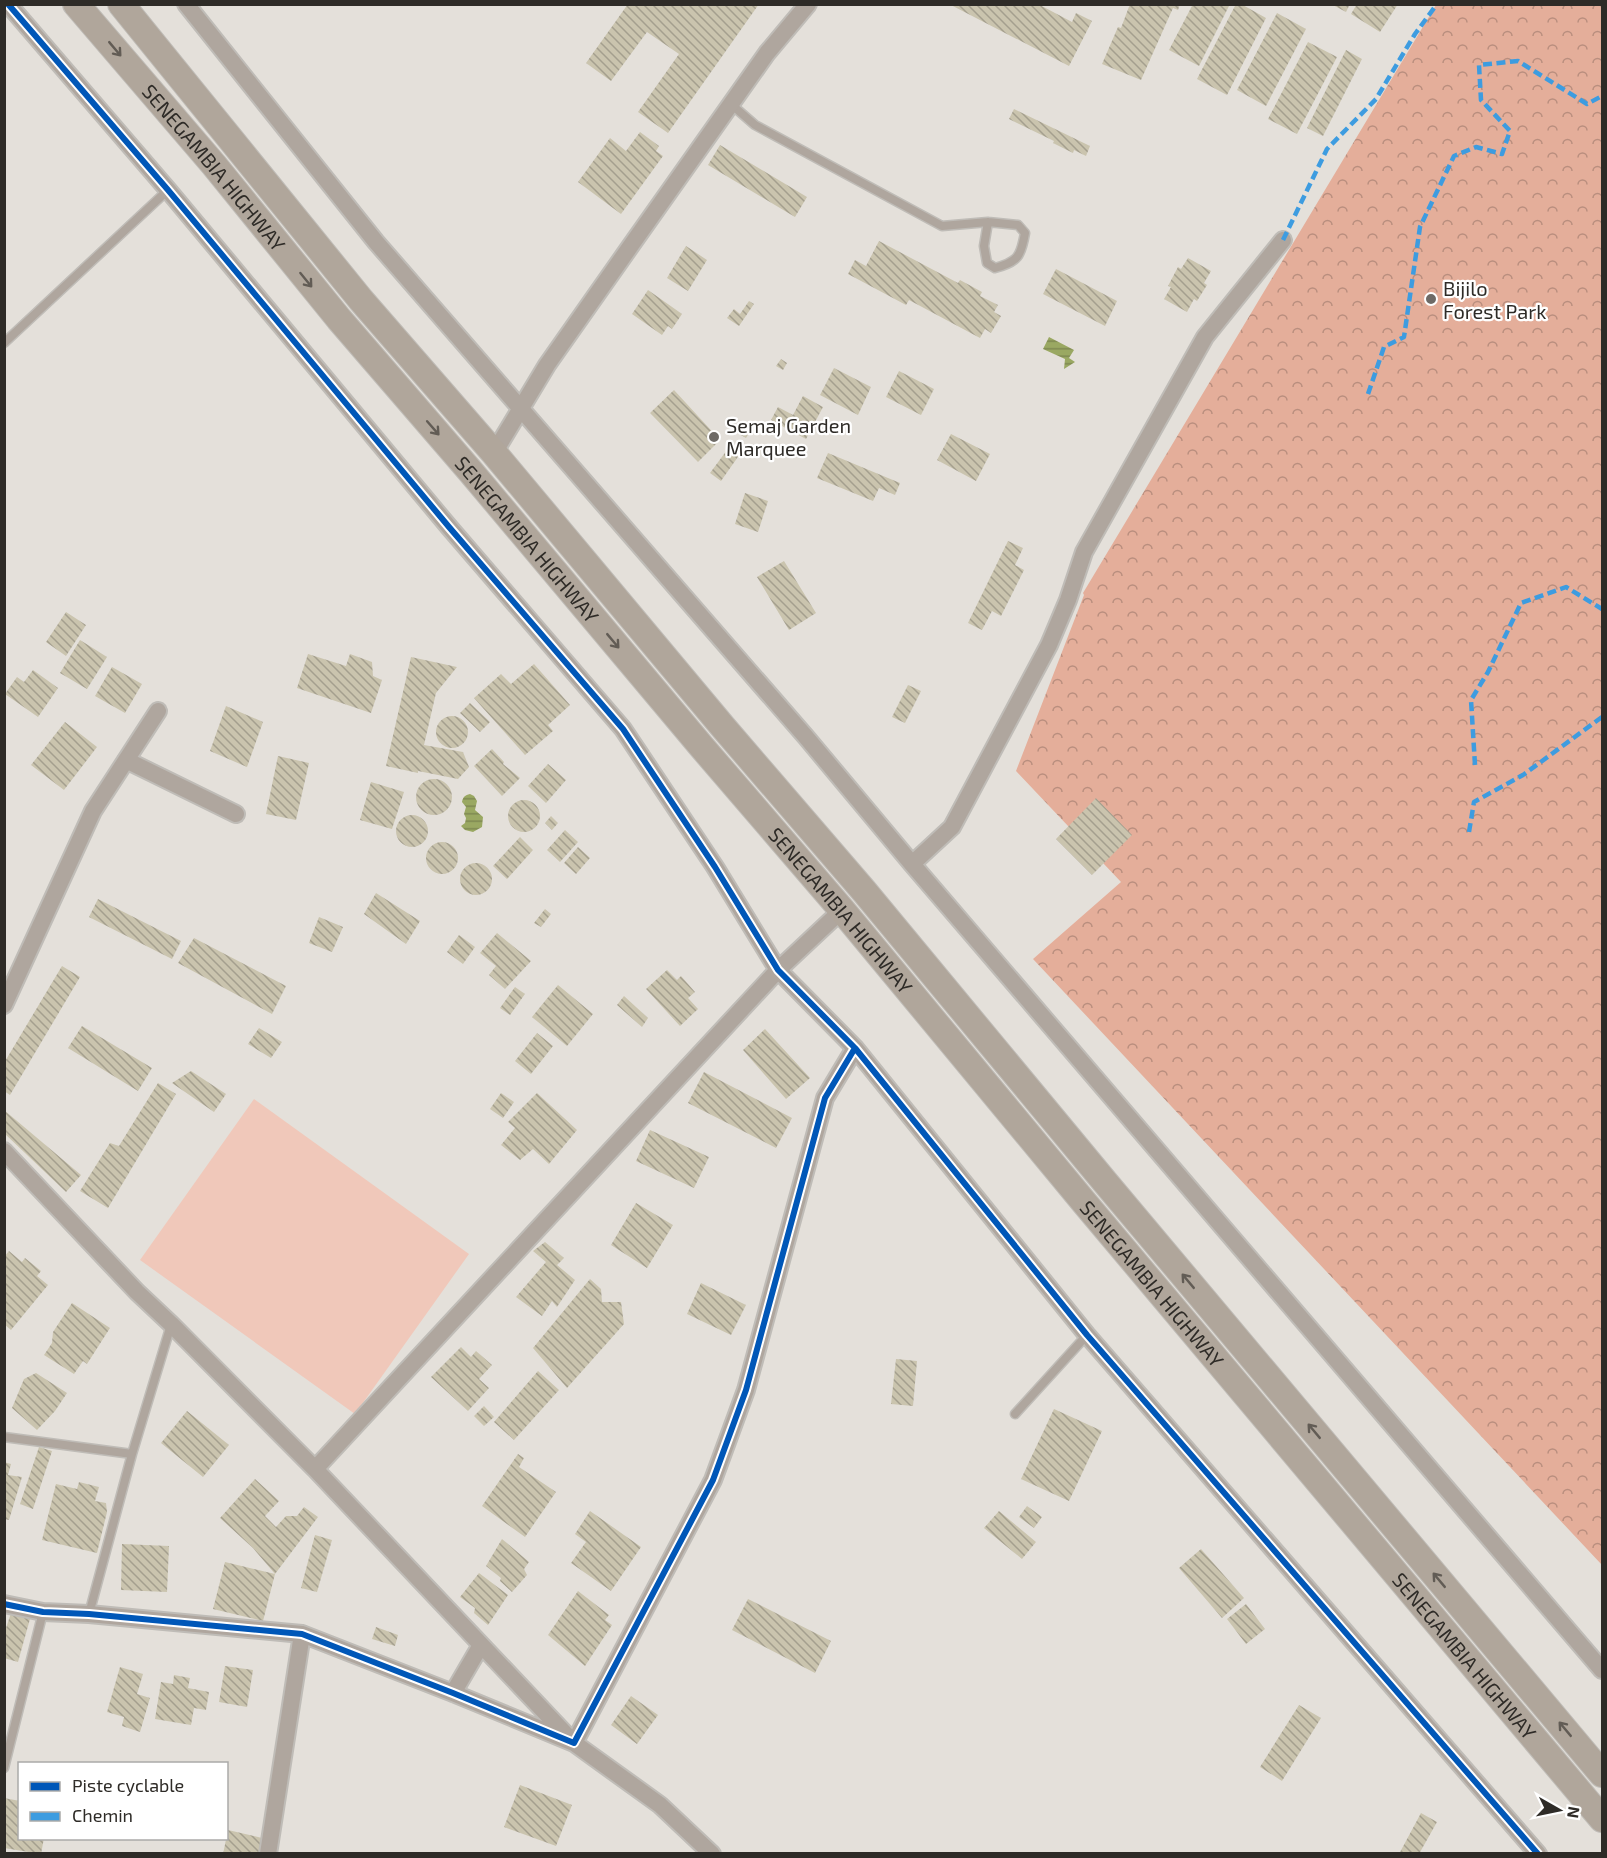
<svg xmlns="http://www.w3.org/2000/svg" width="1607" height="1858" font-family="'Exo 2',sans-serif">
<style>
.green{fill:#f0c8ba}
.forest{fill:url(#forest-crowns)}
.water{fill:url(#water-rules)}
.building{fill:url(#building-back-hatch)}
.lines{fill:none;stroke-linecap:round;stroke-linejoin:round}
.service-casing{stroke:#bfbcb7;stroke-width:11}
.minor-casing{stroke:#bfbcb7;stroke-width:20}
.primary-casing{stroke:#bfbcb7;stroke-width:28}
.service{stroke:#afa69e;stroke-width:8}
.minor{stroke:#afa69e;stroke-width:16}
.primary{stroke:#b0a69b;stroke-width:26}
.quiet{stroke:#3d9ce0;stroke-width:4.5;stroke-dasharray:9 4.5;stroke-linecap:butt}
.cycleway-casing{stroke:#fff;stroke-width:10}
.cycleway{stroke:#0057b8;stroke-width:6}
.oneway{stroke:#625c55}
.poi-dot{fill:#6e6a66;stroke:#fff;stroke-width:2}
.labels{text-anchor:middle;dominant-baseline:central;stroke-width:4.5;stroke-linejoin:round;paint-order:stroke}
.street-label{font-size:20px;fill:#2e2b27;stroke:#fff}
.poi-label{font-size:20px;fill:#2e2b27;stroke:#fff;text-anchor:start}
</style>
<defs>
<pattern id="forest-crowns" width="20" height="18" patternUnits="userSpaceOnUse" patternTransform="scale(1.5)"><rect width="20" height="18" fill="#e4ae9a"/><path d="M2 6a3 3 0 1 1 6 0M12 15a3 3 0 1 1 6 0" fill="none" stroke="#b98e7e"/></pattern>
<pattern id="water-rules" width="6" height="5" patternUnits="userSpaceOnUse" patternTransform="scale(1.5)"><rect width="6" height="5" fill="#9aa862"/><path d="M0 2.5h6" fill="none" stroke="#7e8951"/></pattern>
<pattern id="building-back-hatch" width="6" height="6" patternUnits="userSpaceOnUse" patternTransform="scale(1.5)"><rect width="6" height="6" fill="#cac4ae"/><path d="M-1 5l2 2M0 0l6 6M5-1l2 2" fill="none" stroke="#a49f8e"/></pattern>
</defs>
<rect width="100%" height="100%" fill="#e4e0da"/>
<!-- green -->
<path class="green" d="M254 1099 469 1254 355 1414 140 1260Z"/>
<!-- forest -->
<path class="forest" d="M1436 5H1602V1565L1033 959 1121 882 1016 771 1084 595 1083 593Z"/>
<!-- water -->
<path class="water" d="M1049 337 1074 350 1069 358 1075 362 1064 369 1065 359 1043 349Z
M470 794 474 796 477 801 475 810 483 817 482 827 473 832 465 830 461 826 465 823 466 818 464 814 466 807 462 802C463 797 465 795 470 794Z"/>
<!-- building -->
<path class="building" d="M628 4H759L668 133 638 112 679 54 647 32 611 81 586 63Z
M949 4H1038L1072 22 1076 13 1092 21 1069 66Z
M1130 4H1180L1178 10 1173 8 1141 80 1102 64 1118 27 1121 28Z
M1193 4H1230L1199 66 1169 50Z
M1236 4H1241L1266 18 1227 95 1197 79Z
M1331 4H1350L1346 12Z
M1357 4H1398L1380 32 1351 14Z
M1277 13 1306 29 1266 106 1237 90Z
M1308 42 1337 57 1297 134 1268 119Z
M1346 50 1362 59 1323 136 1307 128Z
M1014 109 1090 146 1086 156 1074 150 1073 153 1053 143 1054 141 1009 119Z
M640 132 659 146 656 151 663 156 621 214 578 182 610 138 626 151Z
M720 145 807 197 795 217 708 165Z
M879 241 958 283 960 280 982 292 980 296 998 305 994 312 1001 316 991 333 985 329 980 338 909 300 906 305 848 274 855 260 866 266Z
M686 246 707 260 688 291 667 278Z
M1188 258 1211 271 1204 283 1207 285 1197 301 1194 299 1187 312 1164 299 1171 287 1168 286 1178 267 1181 269Z
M1056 269 1117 301 1105 326 1043 294Z
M648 290 682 314 672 329 668 326 662 335 632 314Z
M749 301 754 304 739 326 727 318 734 309 740 314Z
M781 359 787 363 783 370 776 366Z
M834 368 871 387 858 415 820 395Z
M899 371 934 389 921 415 886 397Z
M674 390 720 440 698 462 650 413Z
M803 396 823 407 806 439 771 420 778 407 793 415Z
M743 422 752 428 746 438 736 432Z
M951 434 990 454 976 481 937 460Z
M730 446 740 454 721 481 710 473Z
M828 453 900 483 895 495 879 488 873 501 817 478Z
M745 493 768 501 758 532 735 524Z
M1008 541 1023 548 1015 565 1024 570 1001 616 992 611 982 630 968 623Z
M784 561 816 613 789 630 757 577Z
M66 612 86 625 66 656 46 642Z
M80 640 107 657 87 689 60 673Z
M308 654 346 666 350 654 372 662 373 676 382 680 371 713 297 688Z
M411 657 457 667 436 693 424 745 463 752 469 767 458 779 418 771V773L386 766Z
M534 664 570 705 548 725 553 731 525 755 474 698 501 674 511 684Z
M112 667 142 684 125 713 95 696Z
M33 670 58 688 38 717 5 694 17 677 24 682Z
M908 685 921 691 905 723 892 717Z
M470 703 490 722 480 732 460 713Z
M226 706 263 722 247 767 210 751Z
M436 732a16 16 0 1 1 32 0a16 16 0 1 1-32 0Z
M65 722 97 747 64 790 31 765Z
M492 749 504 762 503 764 520 778 502 796 474 766Z
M278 756 309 763 296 820 266 814Z
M548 764 566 780 546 803 528 786Z
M416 797a18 18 0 1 1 36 0a18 18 0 1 1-36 0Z
M371 782 404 792 392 829 360 820Z
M1096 798 1132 835 1092 875 1056 839Z
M508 816a16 16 0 1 1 32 0a16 16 0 1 1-32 0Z
M396 831a16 16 0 1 1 32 0a16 16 0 1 1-32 0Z
M551 816 558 823 552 830 545 823Z
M565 830 578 842 560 862 547 850Z
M520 837 533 850 507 879 493 866Z
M426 858a16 16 0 1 1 32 0a16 16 0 1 1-32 0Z
M578 847 590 858 576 874 564 863Z
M460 879a16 16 0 1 1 32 0a16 16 0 1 1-32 0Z
M376 893 420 921 406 944 364 914Z
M98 899 181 941 172 959 89 917Z
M545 909 551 914 541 927 534 923Z
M319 917 343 927 332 952 309 943Z
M497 933 531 961 505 989 489 975 496 966 480 953Z
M459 935 475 947 463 964 447 952Z
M194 938 286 986 272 1014 178 963Z
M62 966 80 977 10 1095 4 1091V1063Z
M667 970 677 980 681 976 695 992 688 998 698 1009 680 1026 646 989Z
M558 985 593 1014 567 1046 532 1017Z
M515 987 525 994 510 1015 500 1008Z
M624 996 648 1018 642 1027 617 1005Z
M82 1026 152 1068 138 1091 68 1048Z
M259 1028 282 1042 271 1058 248 1044Z
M765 1029 810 1078 786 1099 743 1050Z
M537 1033 553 1046 531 1074 515 1061Z
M191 1071 226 1094 214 1112 172 1083Z
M704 1072 792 1118 776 1148 688 1103Z
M158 1083 176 1094 108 1208 80 1191 110 1143 119 1146Z
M501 1093 514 1102 503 1118 490 1109Z
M537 1093 577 1130 549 1164 533 1149 520 1160 501 1145 515 1128 508 1122Z
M4 1110 81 1175 66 1192 4 1133Z
M650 1130 709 1157 694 1188 636 1161Z
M636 1203 673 1225 647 1268 611 1245Z
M545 1242 564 1258 557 1265 575 1280 557 1307 552 1301 542 1316 516 1297 546 1262 533 1251Z
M9 1251 22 1262 25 1258 41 1271 37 1276 48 1285 11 1330 4 1324V1257Z
M590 1279 601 1289 602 1302H621L624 1324 567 1388 533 1348Z
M701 1283 746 1305 731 1335 687 1314Z
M72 1303 110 1328 87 1364 83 1361 74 1374 44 1355 52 1343 53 1332Z
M461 1347 471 1357 476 1351 492 1365 479 1379 489 1388 468 1411 431 1377Z
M896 1359 917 1361 913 1406 891 1404Z
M538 1371 559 1390 514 1440 494 1422Z
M36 1373 67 1393 55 1411 37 1430 12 1408 24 1379Z
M484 1406 494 1417 484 1426 474 1416Z
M1054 1409 1102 1431 1069 1501 1021 1479Z
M187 1411 229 1445 203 1477 161 1443Z
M39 1447 52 1451 33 1509 20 1504Z
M518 1454 524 1458 519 1467 556 1492 525 1537 482 1506Z
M4 1462 11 1464 8 1475 22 1477 9 1520 4 1519Z
M255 1479 279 1501 265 1516 276 1527 286 1516H297L304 1507 318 1517 275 1574 263 1621 213 1609 225 1562 275 1574 253 1548 220 1518Z
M79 1482 99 1487 95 1501 106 1503 107 1512 97 1553 42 1540 56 1484 77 1489Z
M1027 1506 1042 1517 1034 1528 1019 1517Z
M590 1511 641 1547 611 1591 571 1563 586 1542 575 1534Z
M999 1511 1036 1542 1022 1559 984 1528Z
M315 1535 332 1540 317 1592 301 1588Z
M502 1539 529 1562 524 1569 527 1575 512 1592 500 1581 501 1578 486 1566Z
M122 1544 169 1546 167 1592 121 1590Z
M1201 1549 1244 1598 1222 1618 1179 1568Z
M479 1573 508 1595 488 1625 474 1613 475 1608 460 1597Z
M578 1591 609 1615 605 1620 612 1625 585 1666 548 1635Z
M748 1599 831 1641 815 1673 732 1630Z
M1246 1604 1265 1629 1246 1644 1227 1619Z
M11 1613 30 1619 18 1662 4 1658V1634Z
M376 1627 398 1635 395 1646 372 1639Z
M225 1666 253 1670 247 1707 219 1702Z
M120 1667 143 1674 137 1694 150 1698 140 1732 122 1726 124 1717 107 1712Z
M174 1675 190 1678 188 1688 209 1692 206 1710 194 1708 191 1725 155 1719 161 1682 173 1684Z
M631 1696 658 1715 637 1744 611 1725Z
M1299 1705 1321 1718 1282 1781 1260 1767Z
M520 1785 572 1805 556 1846 504 1827Z
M4 1798 20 1801V1838H44L41 1854 4 1848Z
M1421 1813 1437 1822 1419 1854H1399Z
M228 1830 262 1838 259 1854H223Z"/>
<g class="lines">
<defs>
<path id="service" d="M732 105 755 125 942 226 988 222 1018 225 1025 233C1021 256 1018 262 995 268L987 263 984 246 988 222
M4 343 168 190
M1015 1414 1087 1335
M4 1437 132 1454
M89 1614 132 1454 171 1325
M4 1768 43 1612"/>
<path id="minor" d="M8 4 168 190 449 527 623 729 715 867 778 970 855 1048 1087 1335 1538 1854
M186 4 376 242 806 737 912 864 1602 1670
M494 453 547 365 632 244 767 53 808 4
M126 760 236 814
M912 864 952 827 1049 645 1068 600 1084 552 1205 337 1283 240
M4 1005 93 811 158 711
M4 1151 137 1292 171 1324 315 1469 574 1743 660 1805 712 1854
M315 1469 778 970 842 910
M4 1604 43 1612 89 1614 302 1634 453 1693 574 1743 713 1480 746 1390 825 1098 855 1048
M453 1693 481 1645
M268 1854 302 1634"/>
<g id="primary">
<path id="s1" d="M76 4 214 165 339 319 471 472 701 746 842 910 1083 1201 1602 1819"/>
<path d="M121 4 361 300 494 453 723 727 864 891 1105 1182 1602 1774"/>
</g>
</defs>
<!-- service casing -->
<use href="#service" class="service-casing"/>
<!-- minor casing -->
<use href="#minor" class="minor-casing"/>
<!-- primary casing -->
<use href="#primary" class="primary-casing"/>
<!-- service -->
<use href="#service" class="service"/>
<!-- minor -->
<use href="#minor" class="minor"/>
<!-- primary -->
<use href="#primary" class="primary"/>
<!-- quiet -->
<path class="quiet" d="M1283 240 1327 149 1376 99 1415 34 1437 4
M1368 394 1384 347 1404 337 1420 227 1454 156 1476 147 1502 154 1510 131 1481 100 1479 65 1518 61 1587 104 1602 96
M1475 765 1471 700 1488 672 1521 603 1566 587 1602 609
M1469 832 1474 802 1523 775 1602 717"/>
<defs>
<path id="cycleway" d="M8 4 168 190 449 527 623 729 715 867 778 970 855 1048 1087 1335 1538 1854
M4 1604 43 1612 89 1614 302 1634 453 1693 574 1743 713 1480 746 1390 825 1098 855 1048"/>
</defs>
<!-- cycleway casing -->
<use href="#cycleway" class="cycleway-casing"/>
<!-- cycleway -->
<use href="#cycleway" class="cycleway"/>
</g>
<!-- one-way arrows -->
<defs><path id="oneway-shaft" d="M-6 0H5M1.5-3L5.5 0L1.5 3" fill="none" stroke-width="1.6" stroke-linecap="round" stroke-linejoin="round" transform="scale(1.5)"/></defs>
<g class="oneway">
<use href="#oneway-shaft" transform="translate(115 49) rotate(50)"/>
<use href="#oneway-shaft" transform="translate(306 280) rotate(51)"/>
<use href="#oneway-shaft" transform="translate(433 428) rotate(49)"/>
<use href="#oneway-shaft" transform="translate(613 641) rotate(50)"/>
<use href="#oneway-shaft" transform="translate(1188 1281) rotate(-130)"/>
<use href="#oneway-shaft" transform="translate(1314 1431) rotate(-130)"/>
<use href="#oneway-shaft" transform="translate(1439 1580) rotate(-130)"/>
<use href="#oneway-shaft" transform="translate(1565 1729) rotate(-130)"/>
</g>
<!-- markers -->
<g class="poi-dot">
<circle cx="1431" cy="299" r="6"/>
<circle cx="714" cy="437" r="6"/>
</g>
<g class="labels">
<!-- street labels -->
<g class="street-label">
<text stroke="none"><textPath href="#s1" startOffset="214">SENEGAMBIA HIGHWAY</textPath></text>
<text stroke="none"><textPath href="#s1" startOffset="700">SENEGAMBIA HIGHWAY</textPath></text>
<text stroke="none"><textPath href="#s1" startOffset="1186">SENEGAMBIA HIGHWAY</textPath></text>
<text stroke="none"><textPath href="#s1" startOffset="1672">SENEGAMBIA HIGHWAY</textPath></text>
<text stroke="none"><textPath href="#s1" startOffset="2158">SENEGAMBIA HIGHWAY</textPath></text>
</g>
<!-- poi labels -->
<g class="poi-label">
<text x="1443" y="288">Bijilo<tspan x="1443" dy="23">Forest Park</tspan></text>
<text x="726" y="425">Semaj Garden<tspan x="726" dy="23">Marquee</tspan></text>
</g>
</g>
<!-- border -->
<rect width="1607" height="1858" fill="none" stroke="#2e2b27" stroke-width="12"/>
<!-- legend -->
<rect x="18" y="1762" width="210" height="78" fill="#ffffff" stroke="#abaaa9" stroke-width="1.5"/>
<rect x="30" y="1782" width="30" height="9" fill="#0057b8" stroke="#abaaa9" stroke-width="1.5"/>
<text x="72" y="1792" font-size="18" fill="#2e2b27">Piste cyclable</text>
<rect x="30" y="1812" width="30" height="9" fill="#3d9ce0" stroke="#abaaa9" stroke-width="1.5"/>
<text x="72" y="1822" font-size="18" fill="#2e2b27">Chemin</text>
<!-- north arrow -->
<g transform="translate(1559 1810) rotate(99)" stroke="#ffffff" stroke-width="4.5" paint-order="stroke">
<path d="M0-4.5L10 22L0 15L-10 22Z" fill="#2e2b27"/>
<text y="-9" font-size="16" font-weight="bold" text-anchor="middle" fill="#2e2b27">N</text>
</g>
</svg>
